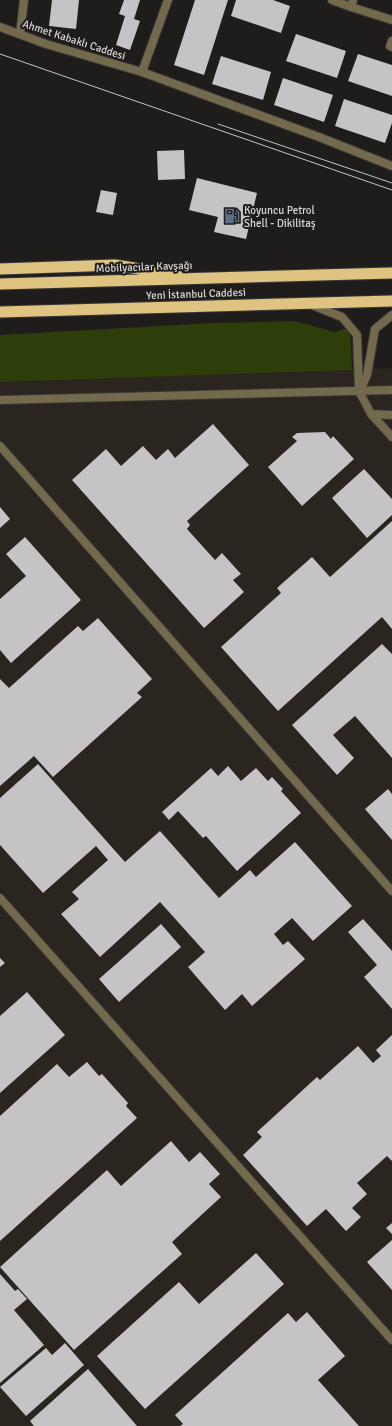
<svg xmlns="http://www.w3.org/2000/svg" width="392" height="1426" font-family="Signika,sans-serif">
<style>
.built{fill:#2a251e}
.green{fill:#2e3e0a}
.building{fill:#c5c3c6}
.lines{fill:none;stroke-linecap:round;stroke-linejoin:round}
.minor-casing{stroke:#393736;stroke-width:10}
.tertiary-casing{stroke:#393736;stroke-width:10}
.trunk-casing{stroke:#393736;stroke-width:13}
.minor{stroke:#73694c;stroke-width:8}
.tertiary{stroke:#73694c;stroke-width:8}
.trunk{stroke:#dec480;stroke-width:11}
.tram{stroke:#c5c4c2;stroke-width:1}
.labels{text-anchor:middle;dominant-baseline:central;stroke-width:4;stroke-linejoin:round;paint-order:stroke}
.street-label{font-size:11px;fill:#d8d7d5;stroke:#1f1d1c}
.poi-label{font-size:11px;fill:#d8d7d5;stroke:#1f1d1c;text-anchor:start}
</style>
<rect width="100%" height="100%" fill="#1f1d1c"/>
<!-- built -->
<path class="built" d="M392 368V1426H0V382Z"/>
<!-- green -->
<path class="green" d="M294 321 335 332 350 327 352 370 0 382V335L213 323Z"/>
<!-- building -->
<path class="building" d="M52 0H79L76 29 49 26Z
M124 0H140L134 19 140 21 130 50 116 45 125 16 119 14Z
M195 0H228L204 75 174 65Z
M236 0H273L290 6 281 33 231 16Z
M296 34 346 51 337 78 286 61Z
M358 54 392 65V96L348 81Z
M221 56 271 72 263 100 212 84Z
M283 78 333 95 324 122 274 105Z
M344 99 392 115V123L385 143 335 126Z
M184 150 185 179 158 180 157 151Z
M197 178 257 193 246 239 214 232 218 217 189 210Z
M101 190 117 193 113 215 96 212Z
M213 424 249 465 187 521 190 525 187 529 215 560 222 553 241 574 233 580 244 592 204 628 72 480 106 449 121 466 143 446 156 460 168 449 175 458Z
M325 432 331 439 333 436 354 459 302 506 268 467 297 441 292 437 297 433Z
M364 469 392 499V515L367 538 332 498Z
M0 507 10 519 0 528Z
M392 521V629L382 617 278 711 221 647 281 593 277 588 312 557 330 577Z
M25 537 81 600 11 663 0 650V599L26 576 6 554Z
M98 618 152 679 137 693 142 697 53 777 34 756 0 786V679L9 688 78 626 83 631Z
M382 644 392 654V758L355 716 333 735 354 758 337 775 292 725Z
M38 764 125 862 160 831 219 898 250 870 256 877 295 842 352 906 313 941 292 918 274 934 283 945 288 941 305 959 252 1006 242 994 225 1010 188 967 205 952 160 902 100 957 61 914 79 899 72 892 108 860 96 846 43 893 0 845V798Z
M228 766 241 781 256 768 268 781 272 777 283 789 281 791 301 813 237 871 206 836 203 838 178 811 169 820 162 812 211 768 218 776Z
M388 789 392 794V840L365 809Z
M363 919 392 951V1009L364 977 377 965 348 932Z
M161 924 181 947 119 1002 99 979Z
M0 958 5 963 0 967Z
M27 992 65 1035 0 1093V1016Z
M392 1035V1161L387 1156 357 1183 367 1194 352 1208 361 1217 346 1231 326 1209 307 1226 243 1155 262 1137 257 1132 317 1077 320 1080 358 1046 373 1063 381 1056 376 1050Z
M87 1062 99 1076 102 1074 128 1103 126 1106 137 1118 0 1241V1116L57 1064 69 1077Z
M171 1141 189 1162 200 1152 220 1174 209 1184 221 1197 172 1242 182 1254 74 1350 0 1267 107 1170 121 1186Z
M392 1223V1234L386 1228Z
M392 1240V1290L367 1262Z
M256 1253 284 1284 145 1409 97 1356 179 1282 199 1304Z
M0 1274 15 1291 18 1289 27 1299 14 1310 44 1345 0 1383Z
M307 1312 345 1356 318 1380 359 1426H180L183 1424 175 1415 288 1313 296 1322Z
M65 1343 84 1365 26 1416 0 1387 46 1348 52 1355Z
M88 1369 137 1426H34L30 1421Z"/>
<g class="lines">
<defs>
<path id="minor" d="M332 0 351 7 353 0
M351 7 392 20
M392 41 390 46 392 47
M142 72 319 137 392 166
M359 391 371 414 392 437
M0 400 392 390
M371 414 392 415
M0 446 392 891
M0 898 392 1340"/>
<path id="tertiary" d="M0 27 46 44 142 72 168 0
M20 34 24 0
M312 305 342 317 357 335 359 391
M360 391 367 375 375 329 392 315"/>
<path id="trunk" d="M0 269 115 265 177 275
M0 284 392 273
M0 312 392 301"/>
</defs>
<!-- minor casing -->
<use href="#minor" class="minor-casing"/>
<!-- tertiary casing -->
<use href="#tertiary" class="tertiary-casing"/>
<!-- trunk casing -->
<use href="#trunk" class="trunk-casing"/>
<!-- minor -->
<use href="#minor" class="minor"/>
<!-- tertiary -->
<use href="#tertiary" class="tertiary"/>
<!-- trunk -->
<use href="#trunk" class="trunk"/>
<!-- tram -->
<path class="tram" d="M0 54 392 190
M218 124 392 183"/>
</g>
<!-- icons -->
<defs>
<symbol id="fuel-bare" viewBox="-9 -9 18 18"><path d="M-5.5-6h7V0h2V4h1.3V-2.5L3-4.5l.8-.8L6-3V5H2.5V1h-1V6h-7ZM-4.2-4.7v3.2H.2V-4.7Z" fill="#5c6f8a" stroke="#1f1d1c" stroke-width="2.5" paint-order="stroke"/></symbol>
</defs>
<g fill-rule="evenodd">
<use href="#fuel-bare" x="221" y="205" width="22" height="22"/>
</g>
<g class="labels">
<!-- street labels -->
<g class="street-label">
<text transform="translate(74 40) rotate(18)">Ahmet Kabaklı Caddesi</text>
<text transform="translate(144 267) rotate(-2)">Mobilyacılar Kavşağı</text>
<text transform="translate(196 294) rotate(-2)">Yeni İstanbul Caddesi</text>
</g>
<!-- poi labels -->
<g class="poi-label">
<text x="244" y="210">Koyuncu Petrol<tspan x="244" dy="13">Shell - Dikilitaş</tspan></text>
</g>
</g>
</svg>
